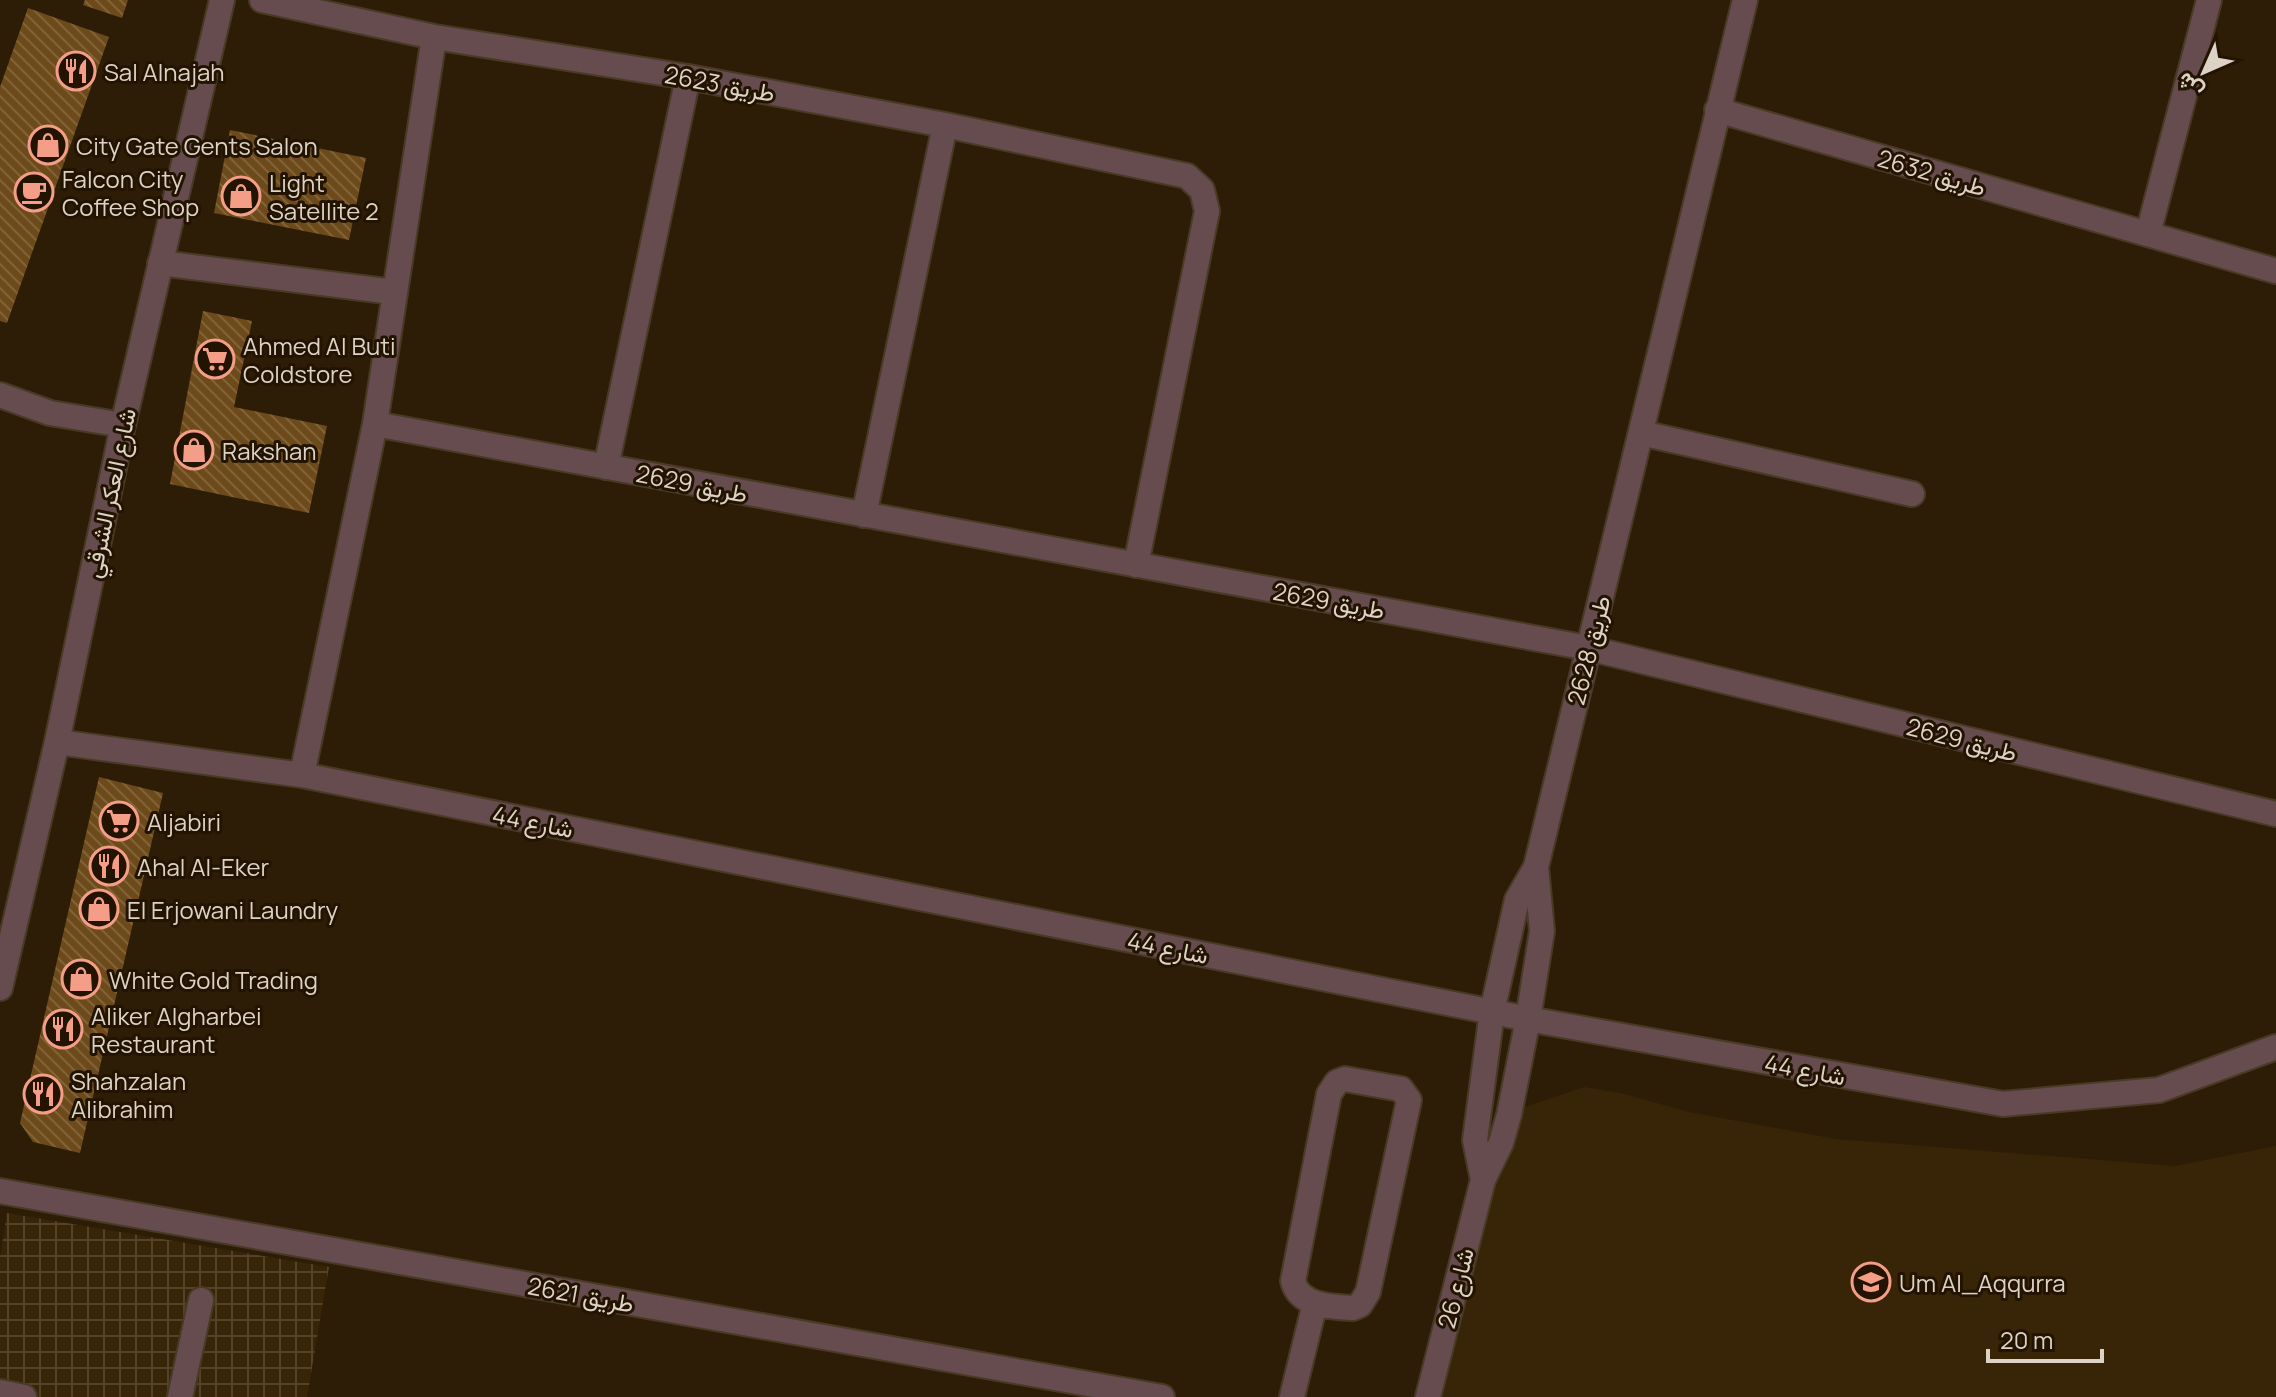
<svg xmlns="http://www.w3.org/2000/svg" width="2276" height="1397" font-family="Manrope,Vazirmatn,sans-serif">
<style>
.built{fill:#382406}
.industrial{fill:url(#industrial-grid)}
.building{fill:url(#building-back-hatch)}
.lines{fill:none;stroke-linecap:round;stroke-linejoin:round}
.minor-casing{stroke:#493a26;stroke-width:28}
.minor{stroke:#664c4f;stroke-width:24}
.labels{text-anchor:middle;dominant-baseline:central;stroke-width:6;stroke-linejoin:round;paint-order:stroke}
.poi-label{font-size:24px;fill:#ddd2c6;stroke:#231401;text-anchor:start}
.street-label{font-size:24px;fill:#ddd2c6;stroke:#231401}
</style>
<defs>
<pattern id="industrial-grid" width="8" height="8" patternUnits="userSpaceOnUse" patternTransform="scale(2)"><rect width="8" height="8" fill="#382406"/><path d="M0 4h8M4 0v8" fill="none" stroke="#544329"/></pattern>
<pattern id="building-back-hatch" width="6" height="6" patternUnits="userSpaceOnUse" patternTransform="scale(2)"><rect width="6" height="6" fill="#6d4a1a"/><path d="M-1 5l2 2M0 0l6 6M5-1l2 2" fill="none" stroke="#81633a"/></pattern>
</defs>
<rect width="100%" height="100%" fill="#2d1d07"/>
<!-- built -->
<path class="built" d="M1584 1087 1621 1093 1689 1112 1836 1139 2175 1166 2276 1146V1397H1430L1517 1110Z"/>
<!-- industrial -->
<path class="industrial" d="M7 1213 329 1267 307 1397H0V1257Z"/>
<!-- building -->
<path class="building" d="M85 0H128L122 18 83 5Z
M28 8 109 37 7 323 0 321V87Z
M230 130 366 158 349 240 214 213Z
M203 311 252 321 234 407 327 426 309 513 170 484Z
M99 777 163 793 80 1153 33 1142 20 1123Z"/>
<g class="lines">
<defs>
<path id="minor" d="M262 0 434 37 688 77 945 125 1187 176 1202 190 1207 211 1136 565
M1717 110 2276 271
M2148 234 2209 0
M160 263 394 292
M0 395 50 413 123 425
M375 424 1588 648 2276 814
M1641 433 1912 494
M606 467 688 77
M864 515 945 125
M57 742 302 775 1528 1019 2003 1104 2159 1090 2276 1047
M302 775 375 424 434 37
M0 988 57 742 123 425 222 0
M1345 1079 1401 1089 1409 1100 1368 1292 1360 1305 1353 1308C1331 1307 1299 1306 1293 1281L1329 1094 1337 1082Z
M1483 1180 1475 1140 1492 1012 1517 900 1536 867 1745 0
M0 1191 1162 1397
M0 1392 24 1397
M180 1397 201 1300
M1292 1397 1315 1303
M1428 1397 1483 1180 1501 1143 1509 1115 1528 1019 1542 931 1536 867"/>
</defs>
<!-- minor casing -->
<use href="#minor" class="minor-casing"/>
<!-- minor -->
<use href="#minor" class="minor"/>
</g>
<!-- icons -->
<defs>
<symbol id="restaurant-ring" viewBox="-11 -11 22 22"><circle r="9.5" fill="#231401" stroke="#f49e87" stroke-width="1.5"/><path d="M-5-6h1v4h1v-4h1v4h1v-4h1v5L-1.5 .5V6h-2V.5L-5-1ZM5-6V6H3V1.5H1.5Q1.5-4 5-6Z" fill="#f49e87"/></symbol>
<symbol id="shop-ring" viewBox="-11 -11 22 22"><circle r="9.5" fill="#231401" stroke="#f49e87" stroke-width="1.5"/><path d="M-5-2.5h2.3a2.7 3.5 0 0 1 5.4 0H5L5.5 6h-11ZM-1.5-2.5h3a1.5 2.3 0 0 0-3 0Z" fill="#f49e87"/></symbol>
<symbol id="cafe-ring" viewBox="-11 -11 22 22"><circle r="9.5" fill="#231401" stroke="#f49e87" stroke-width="1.5"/><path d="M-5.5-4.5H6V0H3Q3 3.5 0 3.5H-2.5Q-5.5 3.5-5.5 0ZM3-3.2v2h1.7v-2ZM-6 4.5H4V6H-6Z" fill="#f49e87"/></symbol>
<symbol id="supermarket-ring" viewBox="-11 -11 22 22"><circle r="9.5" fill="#231401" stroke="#f49e87" stroke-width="1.5"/><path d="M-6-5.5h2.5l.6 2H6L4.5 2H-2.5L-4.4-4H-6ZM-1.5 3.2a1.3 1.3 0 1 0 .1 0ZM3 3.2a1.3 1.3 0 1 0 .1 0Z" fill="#f49e87"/></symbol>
<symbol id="school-ring" viewBox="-11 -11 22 22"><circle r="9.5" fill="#231401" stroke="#f49e87" stroke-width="1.5"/><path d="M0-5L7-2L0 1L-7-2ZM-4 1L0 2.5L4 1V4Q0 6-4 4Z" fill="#f49e87"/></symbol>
</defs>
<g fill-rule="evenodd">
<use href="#restaurant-ring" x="54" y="49" width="44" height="44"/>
<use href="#shop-ring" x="26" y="123" width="44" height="44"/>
<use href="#cafe-ring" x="12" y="170" width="44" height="44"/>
<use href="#shop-ring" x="219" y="174" width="44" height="44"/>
<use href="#supermarket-ring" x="193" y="337" width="44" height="44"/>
<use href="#shop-ring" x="172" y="428" width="44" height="44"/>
<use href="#supermarket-ring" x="97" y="799" width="44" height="44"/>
<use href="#restaurant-ring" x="87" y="844" width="44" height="44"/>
<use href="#shop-ring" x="77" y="887" width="44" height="44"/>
<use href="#shop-ring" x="59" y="957" width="44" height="44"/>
<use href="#restaurant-ring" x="41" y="1007" width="44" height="44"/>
<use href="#restaurant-ring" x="21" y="1072" width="44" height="44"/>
<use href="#school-ring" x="1849" y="1260" width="44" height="44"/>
</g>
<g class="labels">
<!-- poi labels -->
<g class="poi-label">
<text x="104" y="71">Sal Alnajah</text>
<text x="76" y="145">City Gate Gents Salon</text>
<text x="62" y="178">Falcon City<tspan x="62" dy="28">Coffee Shop</tspan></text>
<text x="269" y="182">Light<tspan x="269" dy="28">Satellite 2</tspan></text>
<text x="243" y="345">Ahmed Al Buti<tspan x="243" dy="28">Coldstore</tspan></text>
<text x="222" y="450">Rakshan</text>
<text x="147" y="821">Aljabiri</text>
<text x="137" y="866">Ahal Al-Eker</text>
<text x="127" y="909">El Erjowani Laundry</text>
<text x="109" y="979">White Gold Trading</text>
<text x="91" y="1015">Aliker Algharbei<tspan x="91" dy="28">Restaurant</tspan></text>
<text x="71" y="1080">Shahzalan<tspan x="71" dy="28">Alibrahim</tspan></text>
<text x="1899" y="1282">Um Al_Aqqurra</text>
</g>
<!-- street labels -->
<g class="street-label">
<text transform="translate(720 83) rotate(10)">طريق 2623</text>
<text transform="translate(1932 172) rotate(16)">طريق 2632</text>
<text transform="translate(692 483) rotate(11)">طريق 2629</text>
<text transform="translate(109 493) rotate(-78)">شارع العكر الشرقي</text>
<text transform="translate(1329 600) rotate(10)">طريق 2629</text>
<text transform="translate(1588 650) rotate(-76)">طريق 2628</text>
<text transform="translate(1962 739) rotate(14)">طريق 2629</text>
<text transform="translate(533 821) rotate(11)">شارع 44</text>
<text transform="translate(1168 947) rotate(11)">شارع 44</text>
<text transform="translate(1805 1069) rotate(10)">شارع 44</text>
<text transform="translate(1455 1288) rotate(-76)">شارع 26</text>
<text transform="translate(581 1294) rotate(10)">طريق 2621</text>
</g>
</g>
<!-- north arrow -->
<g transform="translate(2204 72) rotate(225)" stroke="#231401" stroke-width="6" paint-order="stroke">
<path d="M0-6L14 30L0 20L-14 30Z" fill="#ddd2c6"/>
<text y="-12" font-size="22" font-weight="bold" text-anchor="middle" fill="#ddd2c6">ش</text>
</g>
<!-- scale -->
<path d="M1988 1349v12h114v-12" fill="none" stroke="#ddd2c6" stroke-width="4"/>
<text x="2000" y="1349" font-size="24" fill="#ddd2c6" stroke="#231401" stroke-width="6" paint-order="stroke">20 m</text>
</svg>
